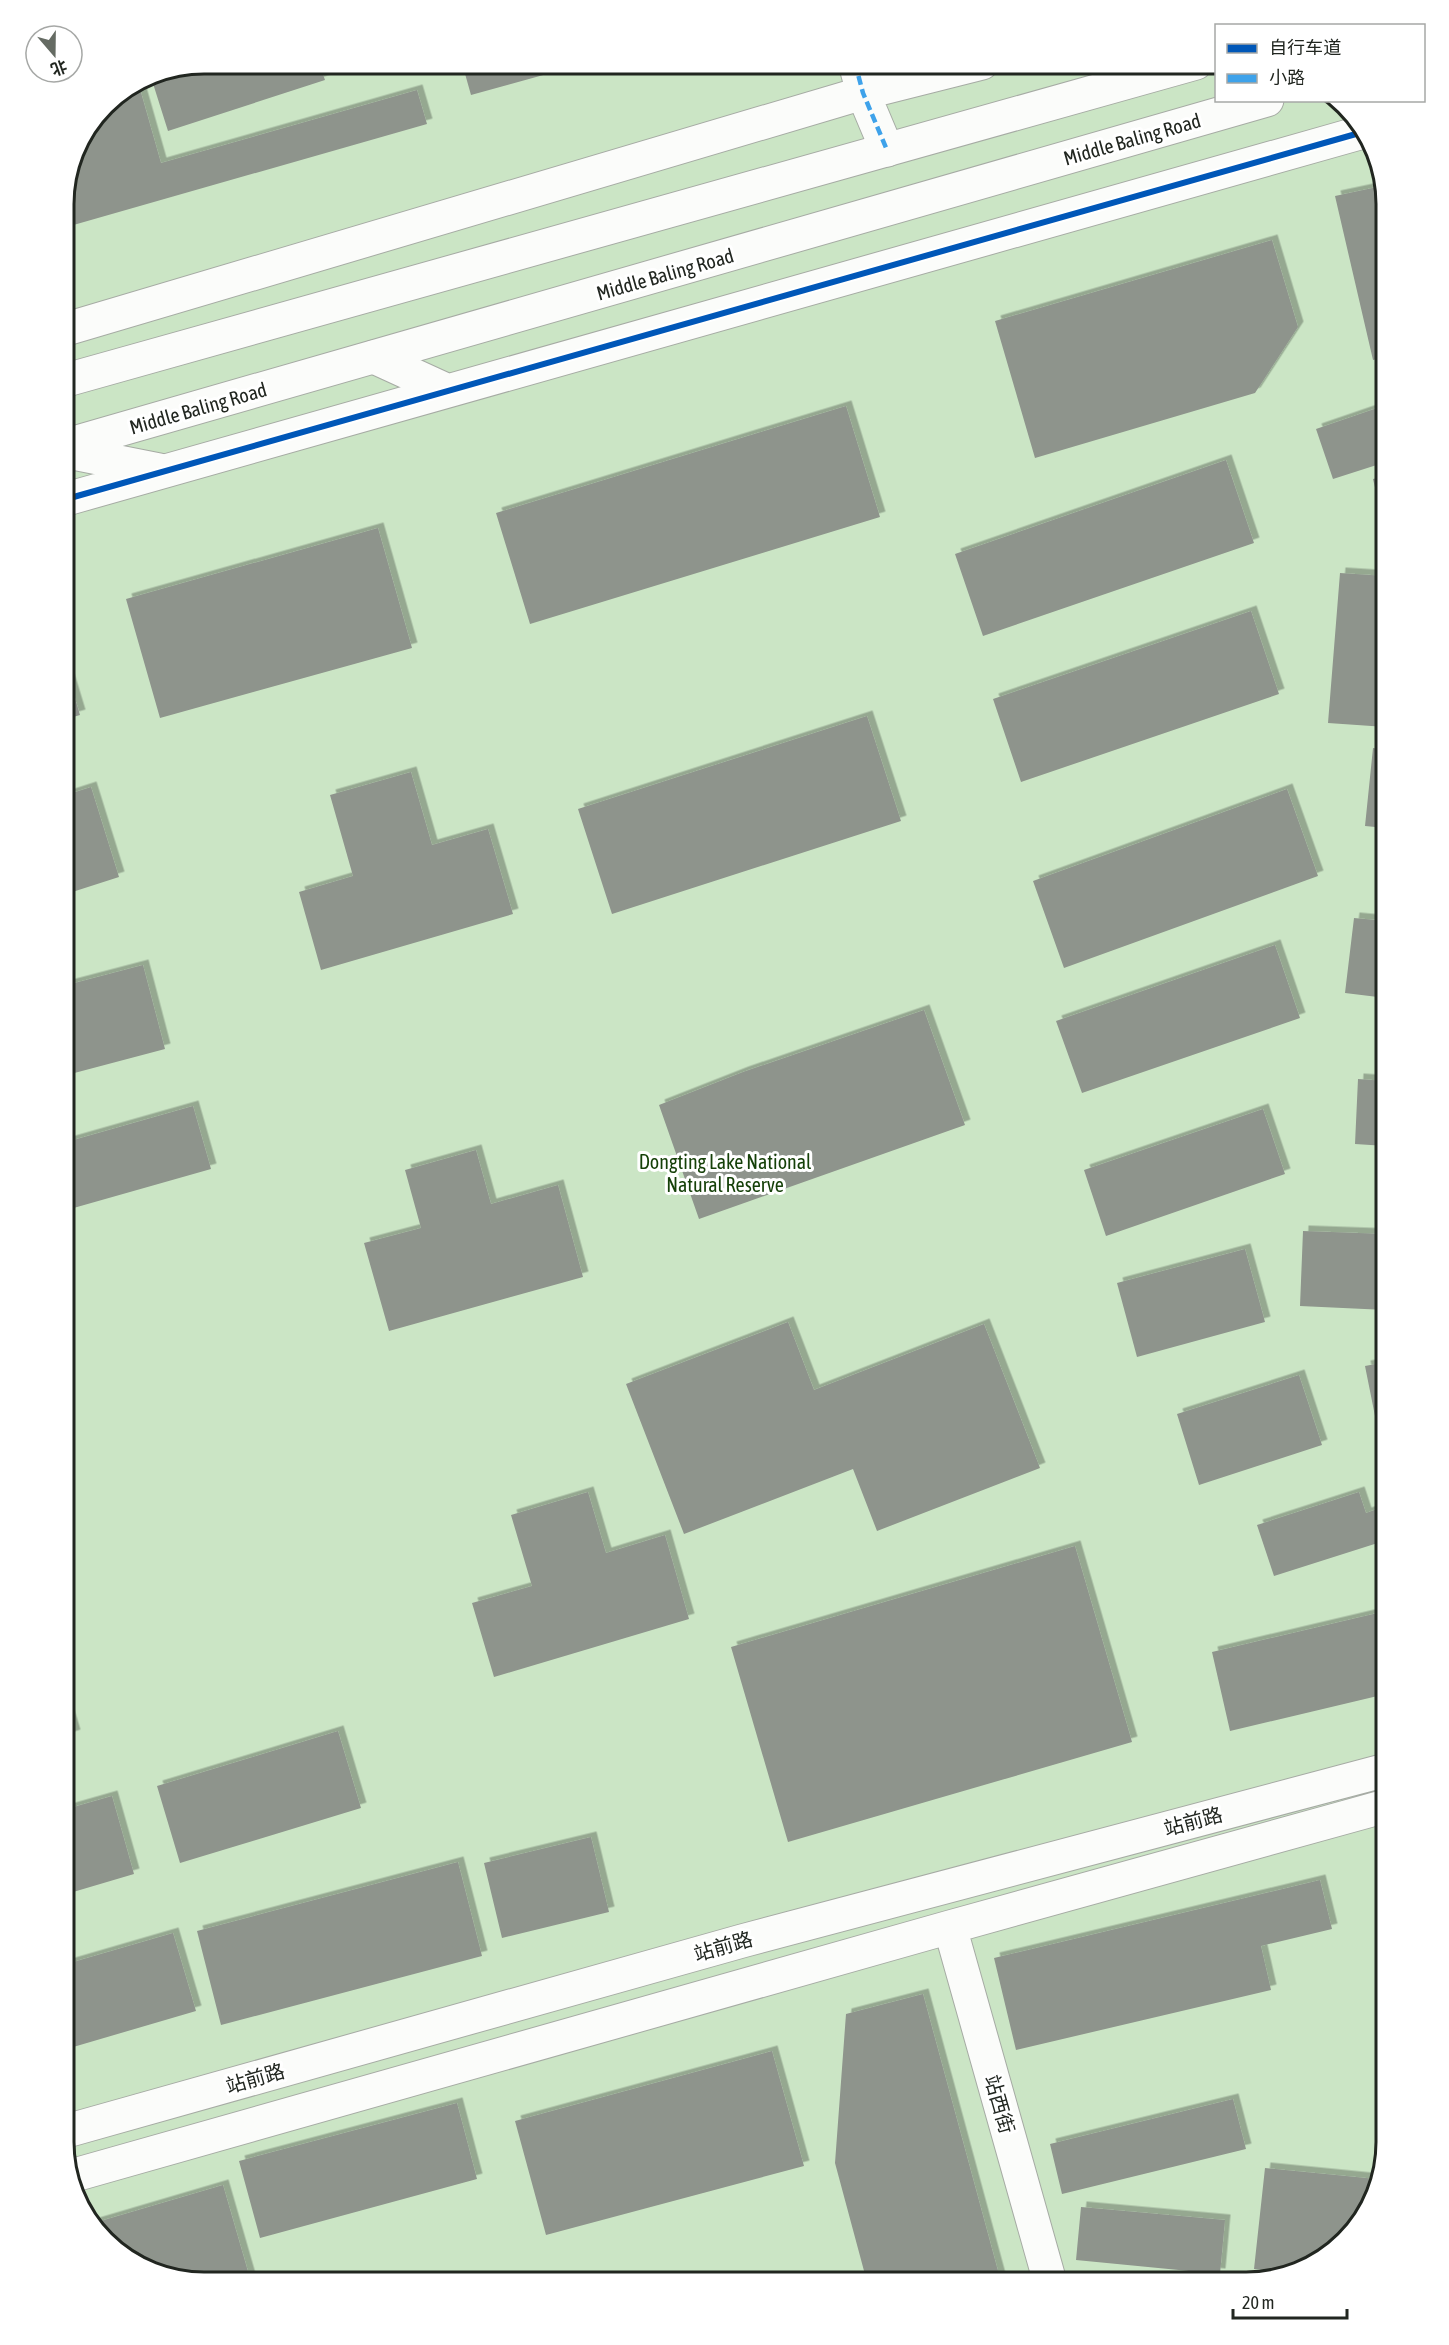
<svg xmlns="http://www.w3.org/2000/svg" width="1449" height="2345" font-family="'Asap Condensed','Noto Sans SC',sans-serif">
<style>
.green{fill:#cbe5c5}
.building{fill:#8e948c;filter:url(#shadow)}
.lines{fill:none;stroke-linecap:round;stroke-linejoin:round}
.minor-casing{stroke:#a6aba4;stroke-width:35}
.major-casing{stroke:#a6aba4;stroke-width:35}
.minor{stroke:#fbfcfa;stroke-width:33}
.major{stroke:#fbfcfa;stroke-width:33}
.quiet{stroke:#3ea2ea;stroke-width:4.5;stroke-dasharray:9 4.5;stroke-linecap:butt}
.cycleway-casing{stroke:#fff;stroke-width:10}
.cycleway{stroke:#0057b8;stroke-width:6}
.labels{text-anchor:middle;dominant-baseline:central;stroke-width:6;stroke-linejoin:round;paint-order:stroke}
.street-label{font-size:20px;fill:#212620;stroke:#fff}
.park-label{font-size:20px;fill:#154008;stroke:#fff}
.rim{fill:none;stroke:#212620;stroke-width:3}
</style>
<defs>
<filter id="shadow"><feDropShadow dx="5.5" dy="-5.5" stdDeviation="0" flood-color="#0004"/></filter>
</defs>
<rect width="100%" height="100%" fill="#e2eae0"/>
<!-- green -->
<path class="green" d="M204 63H1216V100L1336 101 1371 141 1386 204V2142L1367 2212 1308 2267 1245 2282H195L126 2258 78 2204 63 2141V195L74 150 104 104 150 74Z"/>
<!-- building -->
<path class="building" d="M204 63H319L325 80 168 131 150 74Z
M462 63H583V64L471 95Z
M138 82 161 163 417 90 427 124 63 228V195L74 150 104 104Z
M1382 186 1386 204V357L1373 360 1335 196Z
M1272 240 1298 327 1255 393 1035 458 995 321Z
M1386 405V462L1333 479 1316 429Z
M846 406 880 517 530 624 496 513Z
M1226 460 1254 543 983 636 955 554Z
M1386 476V530H1385L1373 479Z
M378 528 412 648 160 718 126 599Z
M1340 573 1386 576V727L1328 723Z
M1251 611 1279 694 1021 782 993 699Z
M63 659 80 715 63 720Z
M867 716 901 821 612 914 578 809Z
M1373 748 1386 750V828L1365 826Z
M411 772 432 845 488 829 513 914 321 970 299 892 353 876 330 795Z
M91 787 119 877 63 895V796Z
M1287 789 1318 876 1064 968 1033 881Z
M1354 918 1386 921V998L1345 993Z
M1275 945 1300 1018 1082 1093 1056 1021Z
M143 965 165 1049 63 1076V986Z
M924 1010 965 1125 699 1219 659 1105 743 1072Z
M1358 1079 1386 1081V1146L1355 1144Z
M193 1106 211 1169 63 1211V1143Z
M1263 1109 1285 1174 1106 1236 1084 1170Z
M476 1150 491 1204 558 1185 583 1277 389 1331 364 1243 421 1228 405 1170Z
M1303 1231 1386 1234V1310L1300 1306Z
M1245 1249 1265 1322 1137 1357 1117 1283Z
M788 1322 814 1390 984 1324 1040 1468 877 1531 853 1469 684 1534 626 1384Z
M1386 1362V1445L1381 1446 1365 1366Z
M1299 1375 1322 1445 1199 1485 1177 1414Z
M588 1492 606 1553 665 1535 689 1619 494 1677 472 1603 532 1586 511 1515Z
M1359 1492 1366 1513 1386 1506V1546L1384 1541 1274 1576 1257 1525Z
M1075 1546 1132 1742 788 1842 731 1647Z
M1386 1611V1694L1230 1731 1212 1652Z
M63 1695 75 1735 63 1739Z
M338 1731 361 1808 180 1863 157 1786Z
M112 1796 134 1874 63 1895V1810Z
M591 1837 609 1912 502 1938 484 1863Z
M458 1862 482 1956 221 2025 197 1931Z
M1320 1880 1332 1929 1261 1946 1271 1990 1016 2050 994 1958Z
M173 1933 196 2011 63 2050V1965Z
M923 1994 1001 2282H867L835 2163 846 2014Z
M772 2051 804 2166 546 2235 515 2121Z
M1233 2099 1246 2149 1062 2194 1050 2144Z
M457 2103 477 2179 260 2238 239 2161Z
M1265 2168 1376 2179 1367 2212 1308 2267 1286 2272 1254 2269Z
M223 2185 251 2282H195L126 2258 94 2223Z
M1081 2207 1225 2220 1220 2274 1076 2260Z"/>
<g class="lines">
<defs>
<path id="minor" d="M855 63 863 93 887 150
M63 330 863 93 982 63
M374 357 446 390
M63 451 159 470
M63 500 1363 132"/>
<path id="major" d="M63 381 1196 63
M63 446 1267 100
M950 1927 1050 2282
M63 2132 742 1941 1386 1770
M71 2176 950 1927 1386 1806"/>
</defs>
<!-- minor casing -->
<use href="#minor" class="minor-casing"/>
<!-- major casing -->
<use href="#major" class="major-casing"/>
<!-- minor -->
<use href="#minor" class="minor"/>
<!-- major -->
<use href="#major" class="major"/>
<!-- quiet -->
<path class="quiet" d="M855 63 863 93 887 150"/>
<defs>
<path id="cycleway" d="M63 500 1363 132"/>
</defs>
<!-- cycleway casing -->
<use href="#cycleway" class="cycleway-casing"/>
<!-- cycleway -->
<use href="#cycleway" class="cycleway"/>
</g>
<g class="labels">
<!-- street labels -->
<g class="street-label">
<text transform="translate(1132 139) rotate(-16)">Middle Baling Road</text>
<text transform="translate(665 274) rotate(-16)">Middle Baling Road</text>
<text transform="translate(198 408) rotate(-16)">Middle Baling Road</text>
<text transform="translate(1193 1821) rotate(-15)">站前路</text>
<text transform="translate(723 1946) rotate(-16)">站前路</text>
<text transform="translate(255 2078) rotate(-16)">站前路</text>
<text transform="translate(1000 2104) rotate(74)">站西街</text>
</g>
<!-- park labels -->
<g class="park-label">
<text x="725" y="1161">Dongting Lake National<tspan x="725" dy="23">Natural Reserve</tspan></text>
</g>
</g>
<!-- crop -->
<path d="M0 0H1449V2345H0ZM204 74H1246A130 130 0 0 1 1376 204V2142A130 130 0 0 1 1246 2272H204A130 130 0 0 1 74 2142V204A130 130 0 0 1 204 74Z" fill="#fff" fill-rule="evenodd"/>
<path class="rim" d="M204 74H1246A130 130 0 0 1 1376 204V2142A130 130 0 0 1 1246 2272H204A130 130 0 0 1 74 2142V204A130 130 0 0 1 204 74Z"/>
<!-- legend -->
<rect x="1215" y="24" width="210" height="78" fill="#ffffff" stroke="#a6a8a6" stroke-width="1.5"/>
<rect x="1227" y="44" width="30" height="9" fill="#0057b8" stroke="#a6a8a6" stroke-width="1.5"/>
<text x="1269" y="54" font-size="18" fill="#212620">自行车道</text>
<rect x="1227" y="74" width="30" height="9" fill="#3ea2ea" stroke="#a6a8a6" stroke-width="1.5"/>
<text x="1269" y="84" font-size="18" fill="#212620">小路</text>
<!-- north arrow -->
<g transform="translate(54 54) rotate(160)"><circle r="28" fill="#ffffff" stroke="#a6a8a6" stroke-width="1.5"/>
<path d="M0-4.5L10 22L0 15L-10 22Z" fill="#656b63"/>
<text y="-9" font-size="16" font-weight="bold" text-anchor="middle" fill="#212620">北</text>
</g>
<!-- scale -->
<path d="M1233 2309v9h114v-9" fill="none" stroke="#212620" stroke-width="3"/>
<text x="1242" y="2309" font-size="18" fill="#212620" stroke="#ffffff" stroke-width="4.5" paint-order="stroke">20 m</text>
</svg>
